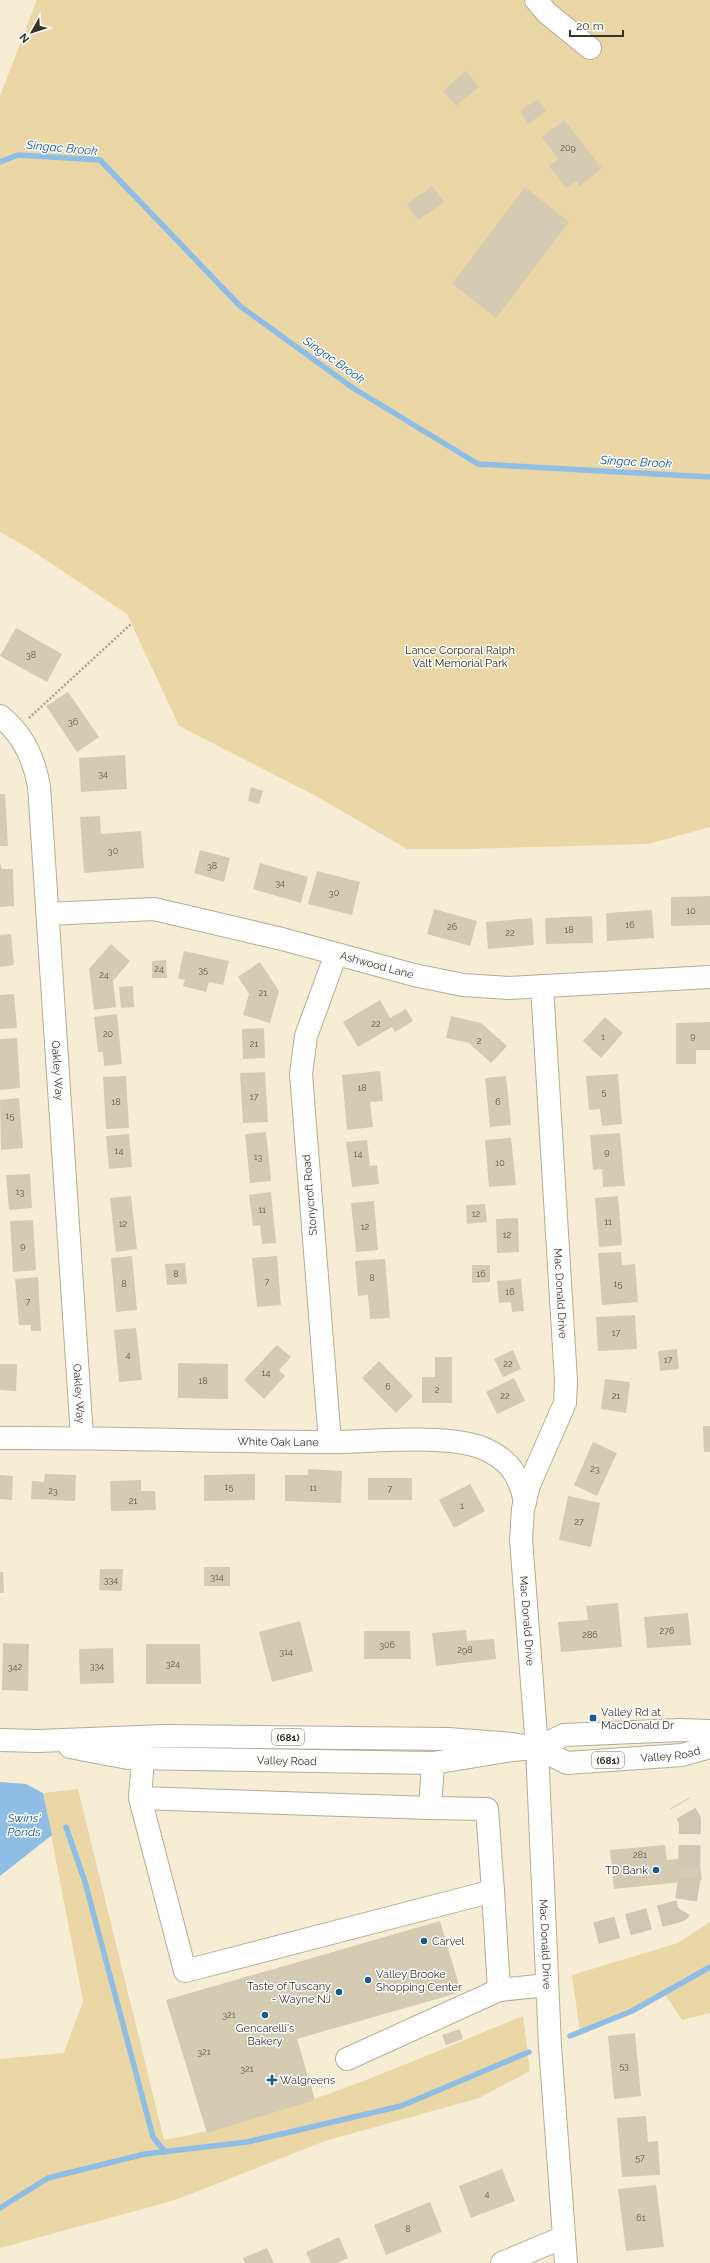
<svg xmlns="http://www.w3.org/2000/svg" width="710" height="2263" font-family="Raleway,sans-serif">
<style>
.green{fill:#ebd6a5}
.water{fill:#8ebde6}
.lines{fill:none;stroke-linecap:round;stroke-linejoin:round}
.stream{stroke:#8ebde6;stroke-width:5.5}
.building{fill:#d5cbb3}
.minor-tunnel{stroke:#d0c7b2;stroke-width:22;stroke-dasharray:22 11;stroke-linecap:butt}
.minor-casing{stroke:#b6ac95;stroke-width:24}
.major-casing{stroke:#b6ac95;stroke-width:24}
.path{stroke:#aba390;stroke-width:2.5;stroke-dasharray:2 2;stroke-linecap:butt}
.minor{stroke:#fff;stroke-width:22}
.major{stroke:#fff;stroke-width:22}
.poi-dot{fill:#155c91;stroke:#fff;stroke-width:1.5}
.labels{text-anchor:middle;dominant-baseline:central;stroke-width:3;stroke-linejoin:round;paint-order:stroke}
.number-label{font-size:9px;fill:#5e584b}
.shield{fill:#fff;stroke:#727068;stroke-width:1}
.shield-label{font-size:10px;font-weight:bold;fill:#363228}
.park-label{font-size:11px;fill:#32280e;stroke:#fff}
.street-label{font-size:11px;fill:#363228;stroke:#fff}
.poi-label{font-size:11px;fill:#363228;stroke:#fff;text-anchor:start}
.water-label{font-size:12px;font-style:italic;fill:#095588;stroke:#fff}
</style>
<rect width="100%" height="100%" fill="#f7ecd4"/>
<!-- green -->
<path class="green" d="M37 0H710V827L648 844 467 849H407L316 796 179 726 127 614 25 546 0 532V96Z
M78 1789 164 2140C289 2118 406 2063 523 2016L530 2071 479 2098 325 2141 175 2200 0 2248V2059L64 2053 83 2001 43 1793Z
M710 1922V2013L682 2020 664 1993 632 2011 580 2032 572 1975 678 1943Z"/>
<!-- water -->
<path class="water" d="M0 1782 26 1784 43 1793 52 1835 0 1876Z"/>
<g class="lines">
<!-- stream -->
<path class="stream" d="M0 162 18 155 100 160 240 306 353 388 478 464 710 477
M66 1827 85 1882 153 2137 165 2152
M570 2036 632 2011 710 1967
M0 2208 48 2178 145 2154 247 2142 401 2106 529 2052"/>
</g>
<!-- building -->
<path class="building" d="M466 71 479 87 456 106 443 91Z
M538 99 546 111 528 124 520 111Z
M564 120 602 168 580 186 576 181 566 188 549 166 558 159 542 137Z
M432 186 444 202 418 220 407 204Z
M525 187 569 222 496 318 452 284Z
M16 628 62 654 47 682 0 656Z
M68 692 99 737 77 752 46 706Z
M125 755 127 789 81 792 79 758Z
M251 787 263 791 259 804 248 801Z
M0 794H5L8 846H0Z
M100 816 101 834 141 831 144 868 84 873 80 817Z
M200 850 230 858 224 882 194 873Z
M0 863 2 869H13L14 906 0 907Z
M260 863 308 877 301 903 253 889Z
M317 871 360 882 352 915 308 904Z
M710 896V925L671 926V897Z
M434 909 477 921 470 946 427 934Z
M652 910 654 938 607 941 606 913Z
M592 916 593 943 546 944 545 918Z
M532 918 534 945 488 949 486 922Z
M11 934 14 965 0 967V935Z
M111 944 130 961 113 981 116 1007 94 1010 89 969Z
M184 951 229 961 223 985 209 982 206 992 183 986 185 980 178 978Z
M166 960 167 978H152V961Z
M260 962 279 991 270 1023 243 1015 249 994 238 977Z
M133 986 134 1007 121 1008 119 987Z
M14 994 17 1028 0 1029V995Z
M380 1000 390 1018 406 1009 413 1021 395 1032 392 1027 358 1047 343 1022Z
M117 1014 122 1064 104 1066 103 1052H98L94 1017Z
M451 1016 481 1023 507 1046 491 1063 469 1043 446 1038Z
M605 1017 623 1033 601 1058 583 1041Z
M710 1022V1050H696V1064H676V1023Z
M264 1028 265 1058 243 1059 242 1029Z
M17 1038 20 1088 0 1090V1039Z
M380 1071 383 1101 370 1102 373 1127 347 1130 342 1075Z
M265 1072 268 1122 243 1123 240 1073Z
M618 1074 622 1124 602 1126 600 1109 589 1110 586 1076Z
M126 1076 129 1128 106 1129 103 1077Z
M506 1076 511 1125 490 1127 485 1078Z
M19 1098 23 1148 1 1150 0 1100Z
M266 1132 271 1181 250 1183 245 1134Z
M620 1133 625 1186 603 1187 602 1169 593 1170 590 1135Z
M129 1134 132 1167 109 1169 106 1136Z
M511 1138 516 1185 489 1187 485 1140Z
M367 1140 370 1166 377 1165 379 1184 352 1187 346 1142Z
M30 1174 32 1208 9 1210 6 1175Z
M271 1192 276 1243 262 1244 260 1225 253 1226 249 1195Z
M131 1196 137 1249 116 1252 110 1198Z
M618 1196 622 1245 599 1247 595 1198Z
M374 1201 378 1250 356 1252 351 1203Z
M485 1204 487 1222 467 1224 466 1205Z
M518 1218 519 1252 497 1253 496 1219Z
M33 1220 36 1270 13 1272 10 1221Z
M621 1252 622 1265 635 1264 638 1302 602 1305 598 1253Z
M132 1256 137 1310 116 1312 111 1258Z
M277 1256 281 1305 257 1307 252 1258Z
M385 1259 390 1318 370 1319 368 1295 358 1296 355 1261Z
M185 1263 187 1284 167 1285 165 1264Z
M472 1265H490V1282L472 1283Z
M38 1277 41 1331H31V1325H19L15 1279Z
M521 1279 524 1311 512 1312 511 1302 499 1303 497 1281Z
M635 1315 637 1349 598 1351 596 1317Z
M136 1328 142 1380 119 1382 114 1330Z
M277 1345 291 1357 279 1370 285 1376 264 1399 244 1380Z
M677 1349 679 1369 660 1371 658 1351Z
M513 1350 521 1369 503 1377 494 1359Z
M435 1357H452V1403H422V1377H435Z
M379 1361 413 1396 396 1413 362 1378Z
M178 1363 228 1364V1399L178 1398Z
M0 1364H17L16 1391 0 1390Z
M514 1378 525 1401 497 1414 486 1392Z
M605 1379 630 1382 626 1413 601 1409Z
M703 1426H710V1452H704Z
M593 1442 617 1453 597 1496 574 1485Z
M308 1469 342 1471 341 1503 285 1501V1475H308Z
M45 1474 76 1475 75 1501 31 1499 32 1481 44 1482Z
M255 1474V1500L204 1501V1475Z
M0 1475 13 1476 12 1500 0 1499Z
M368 1478H412V1500H368Z
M141 1480V1491H155L156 1510 111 1511 110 1481Z
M470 1484 485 1511 454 1528 439 1500Z
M568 1496 600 1503 591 1547 559 1540Z
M204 1567H230V1586H204Z
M100 1569H123L122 1591 99 1590Z
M0 1572H3L4 1593H0Z
M618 1603 622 1647 561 1652 558 1622 588 1620 586 1606Z
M688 1613 691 1645 647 1648 644 1617Z
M300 1621 313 1671 272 1682 259 1632Z
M466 1630 467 1641 494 1639 496 1659 436 1666 432 1633Z
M364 1631H410L411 1659H364Z
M3 1643 29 1644 28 1691 2 1690Z
M146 1644H200L201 1684H146Z
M113 1648 114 1683 80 1684 79 1649Z
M665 1845 667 1860 699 1856 702 1880 614 1889 610 1850Z
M440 1921 461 1992 297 2039 315 2100 207 2133 166 2000Z
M460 2029 463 2039 446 2045 442 2035Z
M635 2033 641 2096 614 2099 608 2036Z
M646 2116 648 2142 658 2141 660 2175 622 2177 617 2118Z
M502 2169 515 2201 471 2218 459 2186Z
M656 2185 664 2247 626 2251 618 2189Z
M430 2202 442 2232 386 2255 374 2225Z
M339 2237 348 2258 337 2263H311L306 2252Z
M267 2248 274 2263H245L243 2258Z"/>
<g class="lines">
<!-- minor-tunnel -->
<path class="minor-tunnel" d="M596 1933 679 1911 686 1900 689 1881 690 1820 680 1803"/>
<defs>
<g id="minor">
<path d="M536 0 547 13 590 48"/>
<path id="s1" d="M0 716C22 733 34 759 39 786L82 1437"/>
<path id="s2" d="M48 914 154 909 282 939 414 975 463 985 509 988 710 977"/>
<path id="s3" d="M542 986 566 1381 565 1403 529 1485 523 1509 521 1539 537 1748 550 2046 566 2263"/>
<path id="s4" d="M0 1438C110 1437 220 1442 329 1442 371 1442 442 1434 480 1447 508 1458 519 1473 525 1502"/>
<path d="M330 1442 301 1074 306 1036 336 954"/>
<path d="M143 1759 140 1798 185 1971 493 1891 499 1990 547 1985"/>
<path d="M433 1763 430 1808 487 1809 493 1891"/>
<path d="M140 1798 430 1808"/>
<path d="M347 2059 499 1990"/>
<path d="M502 2263 564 2237"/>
</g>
<g id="major">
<path id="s5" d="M0 1740 38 1741 165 1736 448 1739 512 1744 537 1748 567 1763 682 1755 710 1747"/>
<path id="s6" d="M70 1747 128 1758 433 1763 512 1750 537 1748 564 1735 680 1730 710 1731"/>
</g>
</defs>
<!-- minor casing -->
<use href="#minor" class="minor-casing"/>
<!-- major casing -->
<use href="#major" class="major-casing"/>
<!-- path -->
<path class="path" d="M29 718 131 624"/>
<!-- minor -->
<use href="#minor" class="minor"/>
<!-- major -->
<use href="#major" class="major"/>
</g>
<!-- markers -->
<g class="poi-dot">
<rect x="589" y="1714" width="8" height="8" rx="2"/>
<circle cx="656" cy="1870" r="4"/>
<circle cx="424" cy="1941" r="4"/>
<circle cx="368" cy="1980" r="4"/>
<circle cx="339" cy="1992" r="4"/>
<circle cx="265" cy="2015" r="4"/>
<path d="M270 2074h4v4h4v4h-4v4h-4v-4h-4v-4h4z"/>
</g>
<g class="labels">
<!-- number labels -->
<g class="number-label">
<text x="568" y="148">209</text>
<text x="31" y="655">38</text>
<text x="73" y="722">36</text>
<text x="103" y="774">34</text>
<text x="113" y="851">30</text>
<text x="212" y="866">38</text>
<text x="280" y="883">34</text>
<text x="334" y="893">30</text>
<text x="691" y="911">10</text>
<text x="630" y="925">16</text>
<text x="452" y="927">26</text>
<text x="569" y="930">18</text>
<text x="510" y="933">22</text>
<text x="159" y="969">24</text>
<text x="203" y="970">35</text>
<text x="104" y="975">24</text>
<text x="263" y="993">21</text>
<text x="376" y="1024">22</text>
<text x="108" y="1034">20</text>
<text x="693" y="1036">9</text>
<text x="603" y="1037">1</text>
<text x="479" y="1041">2</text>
<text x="254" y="1044">21</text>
<text x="362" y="1088">18</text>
<text x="604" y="1092">5</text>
<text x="254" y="1097">17</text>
<text x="116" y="1102">18</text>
<text x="498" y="1102">6</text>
<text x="10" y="1116">15</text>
<text x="119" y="1151">14</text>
<text x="607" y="1152">9</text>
<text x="358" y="1154">14</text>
<text x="258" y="1157">13</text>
<text x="500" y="1163">10</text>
<text x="20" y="1192">13</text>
<text x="262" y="1210">11</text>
<text x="476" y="1214">12</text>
<text x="608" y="1222">11</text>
<text x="123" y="1224">12</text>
<text x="365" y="1227">12</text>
<text x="507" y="1235">12</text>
<text x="23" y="1246">9</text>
<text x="176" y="1274">8</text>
<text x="481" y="1274">16</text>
<text x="372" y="1278">8</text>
<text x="267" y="1282">7</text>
<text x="124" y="1284">8</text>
<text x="618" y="1284">15</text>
<text x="510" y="1292">16</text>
<text x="28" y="1302">7</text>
<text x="616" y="1333">17</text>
<text x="128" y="1355">4</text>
<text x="668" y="1360">17</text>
<text x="508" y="1364">22</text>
<text x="266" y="1373">14</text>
<text x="203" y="1381">18</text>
<text x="388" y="1387">6</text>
<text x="437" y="1390">2</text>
<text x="505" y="1396">22</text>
<text x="616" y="1396">21</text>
<text x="595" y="1469">23</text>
<text x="229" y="1487">15</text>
<text x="313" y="1488">11</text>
<text x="390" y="1489">7</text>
<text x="53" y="1491">23</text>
<text x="133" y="1501">21</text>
<text x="462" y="1506">1</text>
<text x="579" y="1522">27</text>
<text x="217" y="1577">314</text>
<text x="111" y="1580">334</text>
<text x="667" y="1631">276</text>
<text x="590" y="1635">286</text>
<text x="387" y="1645">306</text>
<text x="465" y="1650">298</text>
<text x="286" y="1652">314</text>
<text x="173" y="1664">324</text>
<text x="97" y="1666">334</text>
<text x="15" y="1667">342</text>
<text x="640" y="1855">281</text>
<text x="229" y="2015">321</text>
<text x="204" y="2052">321</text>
<text x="624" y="2066">53</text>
<text x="247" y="2069">321</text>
<text x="640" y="2158">57</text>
<text x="487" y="2194">4</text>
<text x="641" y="2218">61</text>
<text x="408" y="2229">8</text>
</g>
<!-- shield labels -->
<g class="shield">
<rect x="272" y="1729" width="32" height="16" rx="3"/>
<rect x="592" y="1752" width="32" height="16" rx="3"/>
</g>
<g class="shield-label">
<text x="288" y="1737">(681)</text>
<text x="608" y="1760">(681)</text>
</g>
<!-- park labels -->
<g class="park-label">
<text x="460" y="650">Lance Corporal Ralph<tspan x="460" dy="13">Valt Memorial Park</tspan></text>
</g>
<!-- street labels -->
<g class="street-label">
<text stroke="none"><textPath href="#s2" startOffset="336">Ashwood Lane</textPath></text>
<text stroke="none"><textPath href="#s1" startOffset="367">Oakley Way</textPath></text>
<text transform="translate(310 1195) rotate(-95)">Stonycroft Road</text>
<text stroke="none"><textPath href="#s3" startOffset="308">Mac Donald Drive</textPath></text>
<text stroke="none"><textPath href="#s1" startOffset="691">Oakley Way</textPath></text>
<text stroke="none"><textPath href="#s4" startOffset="278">White Oak Lane</textPath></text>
<text stroke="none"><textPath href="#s3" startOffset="644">Mac Donald Drive</textPath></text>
<text stroke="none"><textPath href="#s5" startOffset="675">Valley Road</textPath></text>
<text stroke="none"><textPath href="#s6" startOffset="218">Valley Road</textPath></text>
<text stroke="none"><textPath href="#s3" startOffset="968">Mac Donald Drive</textPath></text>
</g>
<!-- poi labels -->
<g class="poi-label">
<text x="601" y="1712">Valley Rd at<tspan x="601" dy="13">MacDonald Dr</tspan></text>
<text x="648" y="1870" text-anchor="end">TD Bank</text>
<text x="432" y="1941">Carvel</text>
<text x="376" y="1974">Valley Brooke<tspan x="376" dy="13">Shopping Center</tspan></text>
<text x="331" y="1986" text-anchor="end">Taste of Tuscany<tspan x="331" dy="13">- Wayne NJ</tspan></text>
<text x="265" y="2028" text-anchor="middle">Gencarelli's<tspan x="265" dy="13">Bakery</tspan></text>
<text x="280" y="2080">Walgreens</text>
</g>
<!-- water labels -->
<g class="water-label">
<text transform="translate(62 148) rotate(5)">Singac Brook</text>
<text transform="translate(334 360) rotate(35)">Singac Brook</text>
<text transform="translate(636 462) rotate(3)">Singac Brook</text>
<text x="24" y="1818">Swins'<tspan x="24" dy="14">Ponds</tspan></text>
</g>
</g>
<!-- north arrow -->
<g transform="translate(32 32) rotate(231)" stroke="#ffffff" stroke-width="3" paint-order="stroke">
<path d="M0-3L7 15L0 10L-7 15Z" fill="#363228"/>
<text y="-6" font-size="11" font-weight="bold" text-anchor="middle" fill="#363228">N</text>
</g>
<!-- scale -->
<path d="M570 30v6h53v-6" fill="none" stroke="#363228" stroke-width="2"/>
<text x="576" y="30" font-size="12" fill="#363228" stroke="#ffffff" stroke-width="3" paint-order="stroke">20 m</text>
</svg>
